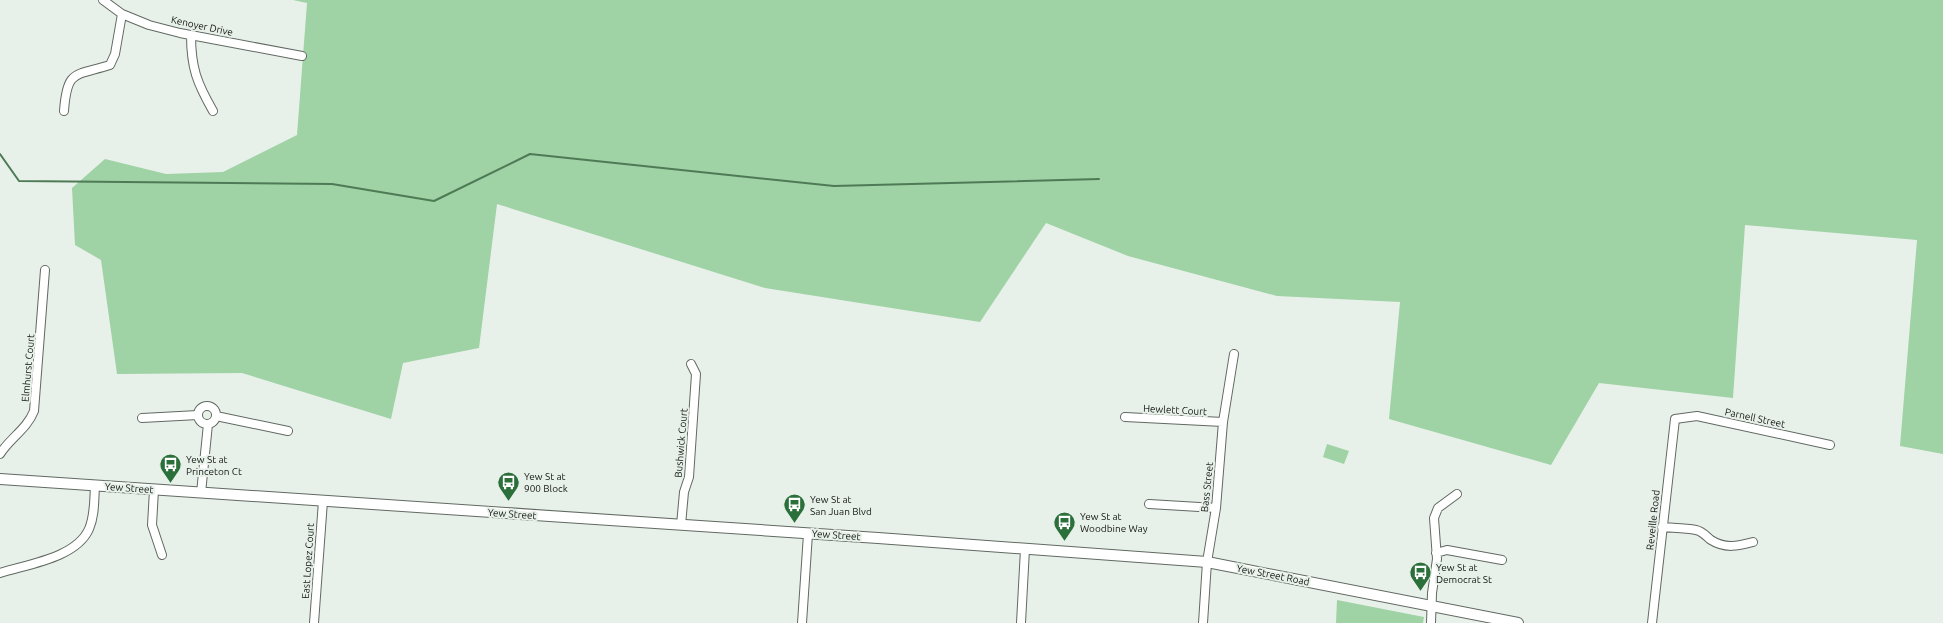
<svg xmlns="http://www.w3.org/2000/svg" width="1943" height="623" font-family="Ubuntu,sans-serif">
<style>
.green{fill:#9fd2a5}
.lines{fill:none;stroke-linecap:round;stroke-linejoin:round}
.stream{stroke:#4e7b56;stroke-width:2}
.minor-casing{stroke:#616962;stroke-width:10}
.tertiary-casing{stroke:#616962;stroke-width:12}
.minor{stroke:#fff;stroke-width:8}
.tertiary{stroke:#fff;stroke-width:10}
.labels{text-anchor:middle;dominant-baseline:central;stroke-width:4;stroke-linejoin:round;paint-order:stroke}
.street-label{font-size:10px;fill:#131613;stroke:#e8f1e9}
.poi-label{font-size:10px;fill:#131613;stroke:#e8f1e9;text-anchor:start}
</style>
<rect width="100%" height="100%" fill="#e8f1e9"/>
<!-- green -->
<path class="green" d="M293 0H1943V454L1900 446 1917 240 1745 225 1733 398 1599 383 1551 465 1389 419 1400 302 1277 296 1128 256 1046 223 980 322 765 288 497 204 479 348 403 363 391 419 242 373 117 374 101 260 75 245 72 188 105 159 166 174 223 172 297 135 307 3Z
M1327 444 1349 451 1344 464 1323 457Z
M1337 600 1424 617 1423 623H1336Z"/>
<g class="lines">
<!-- stream -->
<path class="stream" d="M0 154 19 181 332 184 434 201 530 154 834 186 1099 179"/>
<defs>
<path id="minor" d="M103 0 122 14 149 25 180 33 302 56
M191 35C191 68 197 83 213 111
M64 111C67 69 75 76 110 65L115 54 122 14
M198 415a9 9 0 1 1 18 0a9 9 0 1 1-18 0Z
M216 416 288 431
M1125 417 1223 422
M142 418 198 415
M0 454C10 438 27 429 34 411L45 270
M154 490 152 525 162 555
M201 493 208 424
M1149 504 1216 508
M681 525 684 492 689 477 696 374 691 364
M1662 527C1673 528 1685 528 1696 530 1702 531 1706 536 1711 540 1725 549 1738 546 1753 542
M1436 553 1447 550 1502 560
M0 573C28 564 76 558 89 529 95 515 94 500 95 486
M314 623 323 501
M802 623 808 534
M1021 623 1025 549
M1203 623 1207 562 1216 508 1223 422 1234 354
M1431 623 1432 593 1437 559 1434 518 1438 508 1457 494
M1652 623 1675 419 1697 416 1830 445"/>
<path id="tertiary" d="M0 479 878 538 1207 562 1518 623"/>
</defs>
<!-- minor casing -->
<use href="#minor" class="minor-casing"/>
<!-- tertiary casing -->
<use href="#tertiary" class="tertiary-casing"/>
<!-- minor -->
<use href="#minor" class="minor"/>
<!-- tertiary -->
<use href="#tertiary" class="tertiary"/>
</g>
<!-- icons -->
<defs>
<symbol id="bus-pin" viewBox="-11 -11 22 30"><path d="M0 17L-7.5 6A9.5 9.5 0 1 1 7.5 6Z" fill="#2b6f3a" stroke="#e8f1e9"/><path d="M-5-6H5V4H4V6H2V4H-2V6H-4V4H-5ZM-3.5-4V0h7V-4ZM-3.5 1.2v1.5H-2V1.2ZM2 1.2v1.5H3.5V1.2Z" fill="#fff"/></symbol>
</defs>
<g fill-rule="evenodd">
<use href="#bus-pin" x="158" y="452" width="25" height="34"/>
<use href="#bus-pin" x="496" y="470" width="25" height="34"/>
<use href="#bus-pin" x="782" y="492" width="25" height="34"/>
<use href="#bus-pin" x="1052" y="510" width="25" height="34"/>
<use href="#bus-pin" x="1408" y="560" width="25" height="34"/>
</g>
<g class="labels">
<!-- street labels -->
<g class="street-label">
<text transform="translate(202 26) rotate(12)">Kenoyer Drive</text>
<text transform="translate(28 368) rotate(-85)">Elmhurst Court</text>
<text transform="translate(1175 410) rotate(3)">Hewlett Court</text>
<text transform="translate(1755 418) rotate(12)">Parnell Street</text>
<text transform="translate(681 443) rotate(-85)">Bushwick Court</text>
<text transform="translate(1207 487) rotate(-84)">Bass Street</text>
<text transform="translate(129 488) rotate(4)">Yew Street</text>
<text transform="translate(512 514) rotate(4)">Yew Street</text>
<text transform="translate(1653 520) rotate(-84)">Reveille Road</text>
<text transform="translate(836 535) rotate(4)">Yew Street</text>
<text transform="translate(308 561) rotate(-86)">East Lopez Court</text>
<text transform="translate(1273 575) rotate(11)">Yew Street Road</text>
</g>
<!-- poi labels -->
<g class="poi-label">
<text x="186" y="459">Yew St at<tspan x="186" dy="12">Princeton Ct</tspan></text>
<text x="524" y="476">Yew St at<tspan x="524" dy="12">900 Block</tspan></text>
<text x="810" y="499">Yew St at<tspan x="810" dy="12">San Juan Blvd</tspan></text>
<text x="1080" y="516">Yew St at<tspan x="1080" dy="12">Woodbine Way</tspan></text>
<text x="1436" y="567">Yew St at<tspan x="1436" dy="12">Democrat St</tspan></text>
</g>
</g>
</svg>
